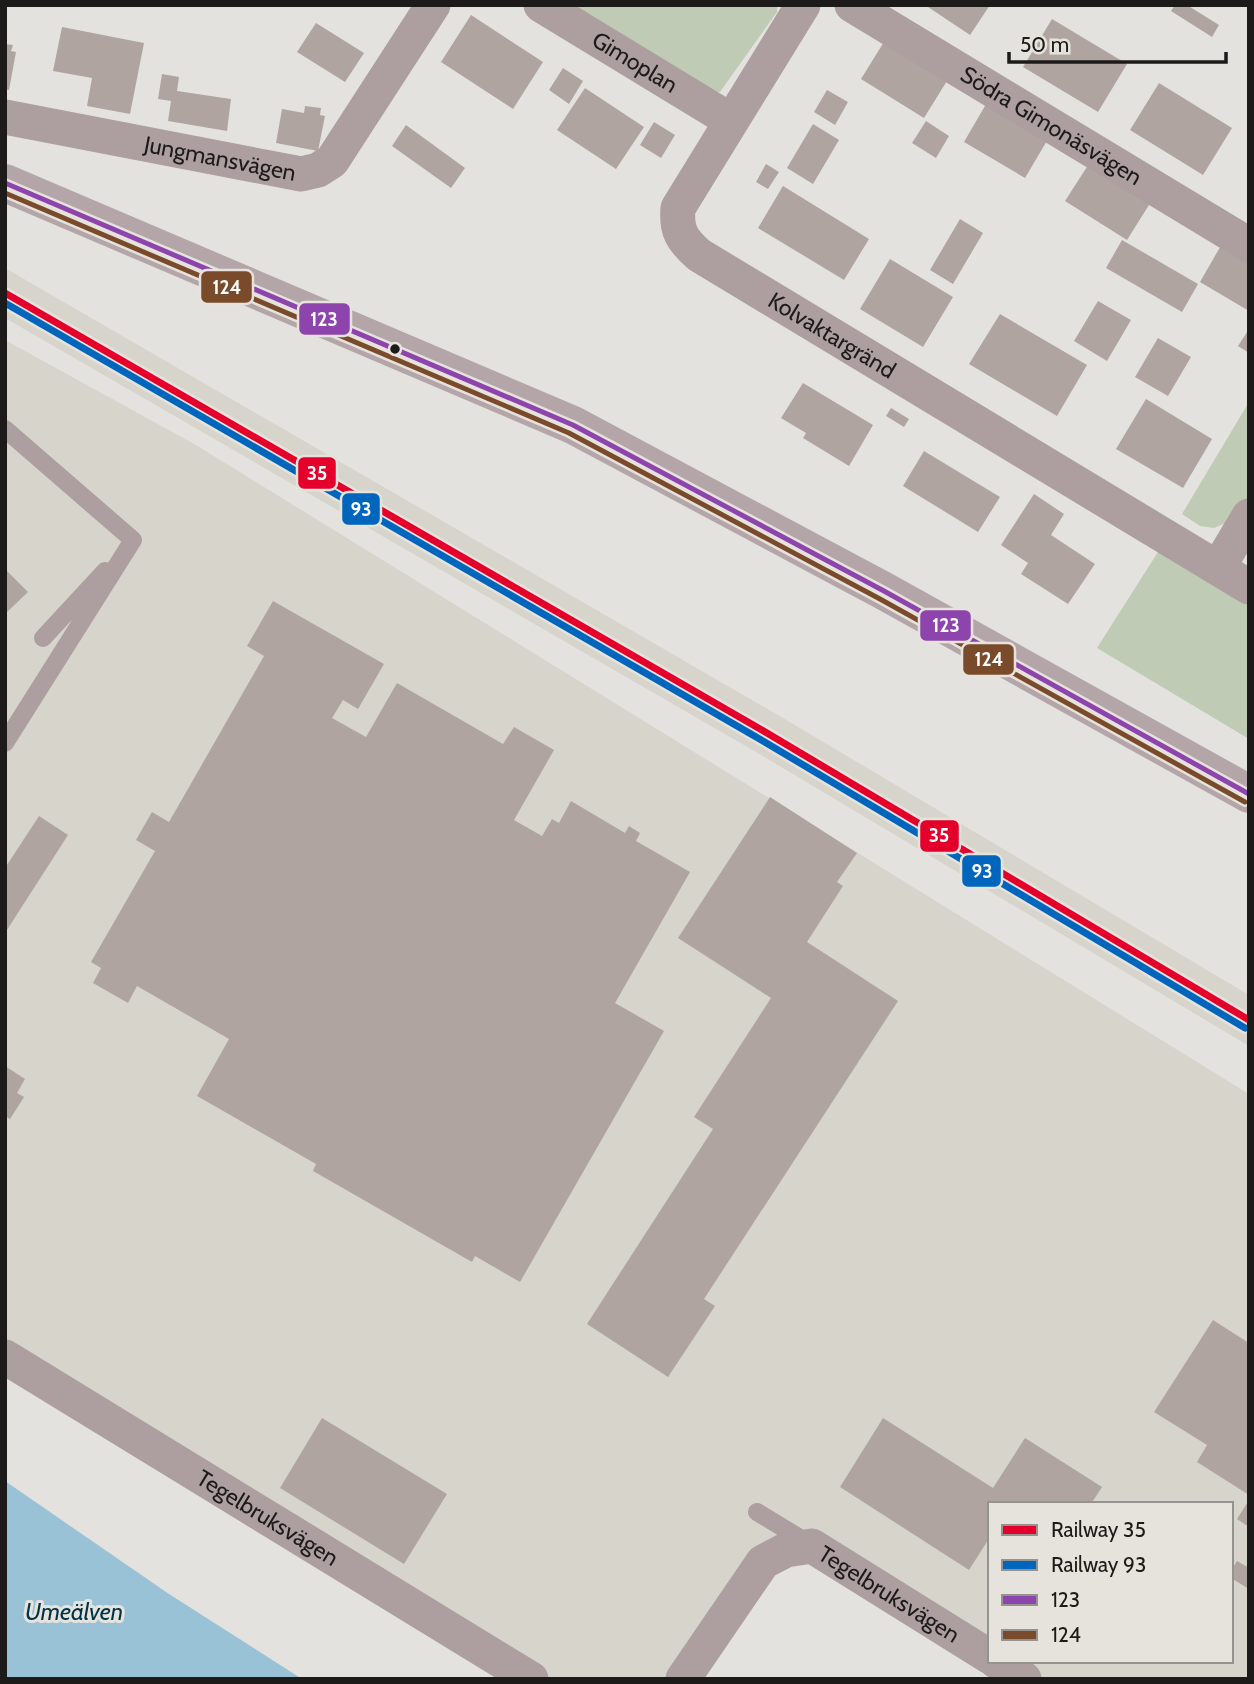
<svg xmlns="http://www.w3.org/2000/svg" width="1254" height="1684" font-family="Cabin,sans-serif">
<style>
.built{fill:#d7d4cc}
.green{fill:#c0cbb6}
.water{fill:#9ac2d7}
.building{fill:#b0a4a1}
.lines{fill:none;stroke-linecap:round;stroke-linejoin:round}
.service{stroke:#ad9e9f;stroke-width:18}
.minor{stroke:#ad9e9f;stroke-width:35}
.secondary{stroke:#b4a6a8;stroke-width:38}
.bus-1-casing{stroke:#e6e3dd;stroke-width:10}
.bus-2-casing{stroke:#e6e3dd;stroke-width:10}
.bus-1{stroke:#8e44ad;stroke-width:5}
.bus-2{stroke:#7a4b2a;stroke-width:5}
.rail-1-casing{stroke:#e6e3dd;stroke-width:12}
.rail-2-casing{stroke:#e6e3dd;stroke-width:12}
.rail-1{stroke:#e4002b;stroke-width:7}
.rail-2{stroke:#0065bd;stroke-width:7}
.bus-dot{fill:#1c1b19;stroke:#e6e3dd;stroke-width:2.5}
.labels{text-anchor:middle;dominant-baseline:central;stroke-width:6;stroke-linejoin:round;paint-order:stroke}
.street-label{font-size:23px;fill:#1c1b19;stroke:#e6e3dd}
.water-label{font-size:24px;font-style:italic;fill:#003348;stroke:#e6e3dd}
.line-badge{stroke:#e6e3dd;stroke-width:2.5}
.badge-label{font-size:19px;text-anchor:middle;font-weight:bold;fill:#fff}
</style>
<rect width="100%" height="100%" fill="#e4e2df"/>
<!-- built -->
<path class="built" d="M5 268 778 715 1249 995V1046L756 752 5 318Z
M5 340 196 445 1249 1094V1679H1026L998 1661H1231V1504H990V1656L786 1550 683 1679H531L5 1357Z"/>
<!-- green -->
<path class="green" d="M560 5H777V12L720 92H699Z
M1249 402V499L1237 518 1214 528 1200 526 1182 514Z
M1163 544 1249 600V739L1097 648Z"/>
<!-- water -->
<path class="water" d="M5 1481 169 1594 302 1679H5Z"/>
<!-- building -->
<path class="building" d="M925 5H990L970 35Z
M1175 5H1187L1219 25 1212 37 1171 11Z
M471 15 543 62 513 109 441 62Z
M1052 19 1127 64 1098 112 1023 67Z
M316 23 364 53 345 82 297 52Z
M62 27 144 43 130 114 87 106 92 78 53 71Z
M887 37 950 76 924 118 861 79Z
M5 44 13 45 11 51 16 52 9 90 5 89Z
M563 68 583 81 569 104 549 90Z
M162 74 179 77 177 91 231 99 227 131 168 121 171 101 158 99Z
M1159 83 1232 128 1203 175 1130 130Z
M585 88 644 127 616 169 557 130Z
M827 90 848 102 835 125 814 112Z
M989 99 1051 134 1025 178 964 142Z
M305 106 321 108 320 115 325 116 318 151 276 143 282 109 304 113Z
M926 121 949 136 936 158 912 143Z
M654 122 675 135 661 158 640 145Z
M813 124 839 140 813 184 787 168Z
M406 125 465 168 451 188 392 146Z
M1092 159 1154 197 1127 240 1065 201Z
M766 164 779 172 768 189 756 182Z
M783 186 869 239 844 280 758 228Z
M960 219 983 233 953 284 930 270Z
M1122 240 1198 284 1182 312 1106 268Z
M1223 242 1249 257V311L1200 282Z
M890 259 953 297 923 347 860 309Z
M1098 301 1131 320 1107 361 1074 341Z
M1000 314 1087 365 1057 416 969 364Z
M1249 329V353L1238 346Z
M1158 338 1191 357 1168 396 1135 377Z
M803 383 873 425 849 466 803 438 806 433 781 418Z
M1146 399 1212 439 1183 488 1116 449Z
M891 408 909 419 904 427 886 416Z
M924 451 1000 497 978 532 903 486Z
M1034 494 1064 514 1051 535 1095 564 1068 604 1021 574 1028 563 1001 545Z
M5 569 28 592 5 614Z
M273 601 384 664 358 709 343 700 332 718 366 737 397 683 503 744 514 727 554 750 514 820 542 836 552 819 559 823 571 801 625 833 629 826 640 833 636 841 690 872 615 1003 664 1031 520 1282 475 1256 472 1262 313 1171 316 1164 197 1096 229 1039 137 986 128 1003 93 983 101 968 91 962 155 851 136 840 152 812 169 822 264 656 247 646Z
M770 797 857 853 837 882 843 886 807 942 898 1001 704 1299 715 1306 668 1377 587 1324 713 1129 694 1117 771 998 678 938Z
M39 816 68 835 5 933V868Z
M5 1066 25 1079 17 1093 24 1097 10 1119 5 1116Z
M1213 1320 1249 1343V1495L1197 1462 1207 1445 1154 1412Z
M322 1418 447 1494 404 1564 280 1488Z
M883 1418 993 1488 1025 1438 1102 1487 1091 1504H990V1537L969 1570 840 1487Z
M1249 1500V1527L1237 1519Z
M1237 1561 1249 1568V1589L1231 1578V1571Z"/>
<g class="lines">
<!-- service -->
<path class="service" d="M5 429 133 540 5 743
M43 638 105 571
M757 1512 808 1543"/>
<!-- minor -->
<g class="minor">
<path id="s1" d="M541 5 730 120"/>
<path id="s2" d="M803 5 678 208C676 231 682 240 699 255L1249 587"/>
<path id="s3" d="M852 5 1249 245"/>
<path id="s4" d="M5 117 301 174 318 170 332 161 433 5"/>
<path d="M1218 568 1249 516"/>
<path id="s5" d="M5 1357 531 1679"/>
<path d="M996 1661 1024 1679"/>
<path id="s6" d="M683 1679 763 1562 786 1550 812 1546 990 1657"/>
</g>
<!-- secondary -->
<path class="secondary" d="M5 183 573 425 884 591 1249 794"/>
<defs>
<path id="bus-1" d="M5 183 573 425 884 591 1249 794"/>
<path id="bus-2" d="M5 193 569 433 880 599 1245 802"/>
</defs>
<!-- bus-1 casing -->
<use href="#bus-1" class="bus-1-casing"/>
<!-- bus-2 casing -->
<use href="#bus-2" class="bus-2-casing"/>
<!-- bus-1 -->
<use href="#bus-1" class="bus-1"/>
<!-- bus-2 -->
<use href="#bus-2" class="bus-2"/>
<defs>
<path id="rail-1" d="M5 293 767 733 1249 1020"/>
<path id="rail-2" d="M5 303 763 741 1245 1028"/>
</defs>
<!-- rail-1 casing -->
<use href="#rail-1" class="rail-1-casing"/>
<!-- rail-2 casing -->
<use href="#rail-2" class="rail-2-casing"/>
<!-- rail-1 -->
<use href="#rail-1" class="rail-1"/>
<!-- rail-2 -->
<use href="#rail-2" class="rail-2"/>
</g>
<!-- markers -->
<circle class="bus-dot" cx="395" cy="349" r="6"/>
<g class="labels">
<!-- street labels -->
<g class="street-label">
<text stroke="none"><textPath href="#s1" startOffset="110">Gimoplan</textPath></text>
<text stroke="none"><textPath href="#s3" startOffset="233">Södra Gimonäsvägen</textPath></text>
<text stroke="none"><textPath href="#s4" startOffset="219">Jungmansvägen</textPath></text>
<text stroke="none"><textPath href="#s2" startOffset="448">Kolvaktargränd</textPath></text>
<text stroke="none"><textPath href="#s5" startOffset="308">Tegelbruksvägen</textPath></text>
<text stroke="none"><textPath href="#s6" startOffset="285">Tegelbruksvägen</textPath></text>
</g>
<!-- water labels -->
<g class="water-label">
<text x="74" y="1611">Umeälven</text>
</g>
</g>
<g class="line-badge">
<rect x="200" y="270" width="53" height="34" rx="7" fill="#7a4b2a"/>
<rect x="298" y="302" width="53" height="34" rx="7" fill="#8e44ad"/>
<rect x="297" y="456" width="40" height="34" rx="7" fill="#e4002b"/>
<rect x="341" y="492" width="40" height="34" rx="7" fill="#0065bd"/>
<rect x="919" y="609" width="53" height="33" rx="7" fill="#8e44ad"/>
<rect x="962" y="643" width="53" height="33" rx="7" fill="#7a4b2a"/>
<rect x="919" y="819" width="41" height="34" rx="7" fill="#e4002b"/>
<rect x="961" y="854" width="41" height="34" rx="7" fill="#0065bd"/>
</g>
<g class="badge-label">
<text x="227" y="294">124</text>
<text x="324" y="326">123</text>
<text x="317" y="480">35</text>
<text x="361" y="516">93</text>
<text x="946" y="632">123</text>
<text x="989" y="666">124</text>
<text x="939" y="842">35</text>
<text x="982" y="878">93</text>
</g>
<!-- border -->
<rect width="1254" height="1684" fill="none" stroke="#1c1b19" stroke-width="14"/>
<!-- legend -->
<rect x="988" y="1502" width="245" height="161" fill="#e6e3dd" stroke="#95938f" stroke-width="2"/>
<rect x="1002" y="1525" width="35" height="10" fill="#e4002b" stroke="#95938f" stroke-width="2"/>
<text x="1051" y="1537" font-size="21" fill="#1c1b19">Railway 35</text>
<rect x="1002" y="1560" width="35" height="10" fill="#0065bd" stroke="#95938f" stroke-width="2"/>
<text x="1051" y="1572" font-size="21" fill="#1c1b19">Railway 93</text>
<rect x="1002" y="1595" width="35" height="10" fill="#8e44ad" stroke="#95938f" stroke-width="2"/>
<text x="1051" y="1607" font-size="21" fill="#1c1b19">123</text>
<rect x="1002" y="1630" width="35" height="10" fill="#7a4b2a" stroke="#95938f" stroke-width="2"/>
<text x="1051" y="1642" font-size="21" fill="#1c1b19">124</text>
<!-- scale -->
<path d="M1009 52v10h217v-10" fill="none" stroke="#1c1b19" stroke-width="3.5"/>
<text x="1020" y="52" font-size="21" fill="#1c1b19" stroke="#e6e3dd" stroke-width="5" paint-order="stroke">50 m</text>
</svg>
